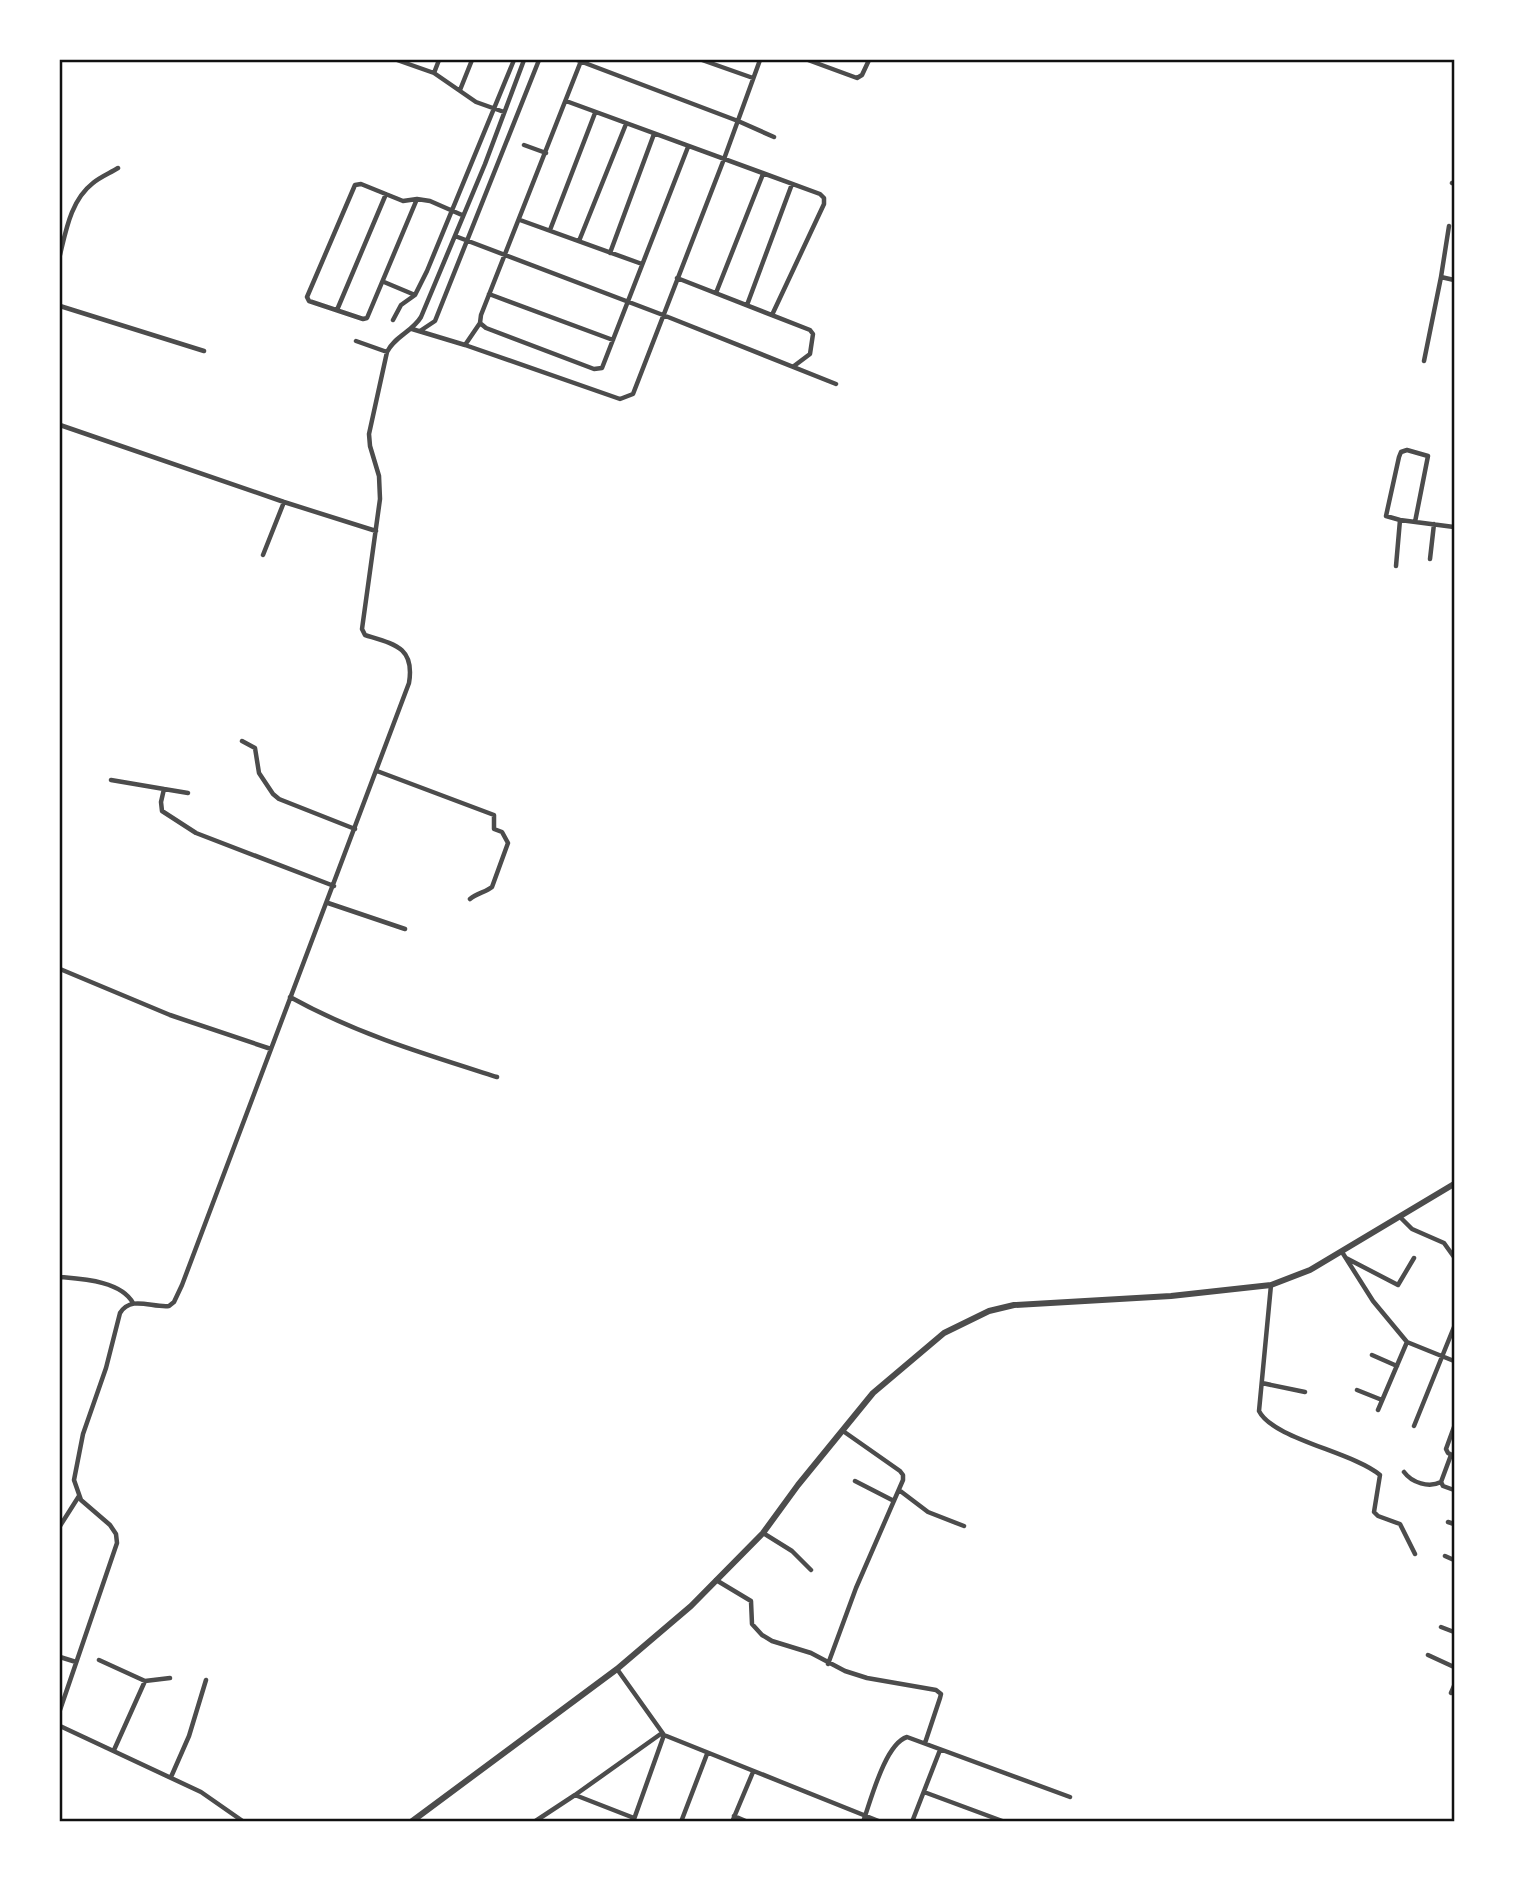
<svg xmlns="http://www.w3.org/2000/svg" width="1514" height="1881" font-family="Jost,sans-serif">
<style>
.lines{fill:none;stroke-linecap:round;stroke-linejoin:round}
.minor{stroke:#4c4c4c;stroke-width:4.5}
.tertiary{stroke:#4c4c4c;stroke-width:6}
.neatline{fill:none;stroke:#111;stroke-width:2.5}
</style>
<rect width="100%" height="100%" fill="#fff"/>
<g class="lines">
<!-- minor -->
<path class="minor" d="M397 60 434 73 476 102 504 112
M577 60 738 121 774 137
M702 60 753 78
M808 60 857 78 862 75 869 60
M581 61 481 315 480 323 486 328 594 369 602 368 688 147
M434 73 439 60
M460 90 472 60
M566 101 820 194 824 198V204L772 315
M524 145 546 153
M1452 183 1454 184
M417 199 367 318 363 319 309 301 307 297 355 185 361 184 403 201 417 199 430 201 462 215
M520 220 642 264
M550 230 595 113
M455 236 663 315 836 384
M579 241 626 124
M610 253 654 134
M60 255C66 230 71 200 93 183 100 177 110 173 118 168
M1441 277 1449 226
M677 278 810 330 813 334 810 354 794 366
M384 282 415 295
M716 293 763 174
M489 294 613 340
M747 305 792 184
M60 306 204 351
M337 310 386 194
M393 320 401 305 415 295 427 271 514 60
M412 329 465 345 620 399 633 394 724 159 760 60
M420 331 435 321 437 316 539 60
M356 341 387 352
M465 345 480 323
M1424 361 1441 277 1454 280
M60 425 284 502 376 531
M1415 522 1428 456 1407 450 1401 452 1399 457 1386 516 1400 520 1454 527
M263 555 284 502
M1430 559 1434 524
M1396 566 1400 520
M242 741 255 748 259 773 273 794 279 799 355 829
M377 771 494 815V829L502 832 508 843 492 887C486 892 477 893 470 899
M111 780 164 789 161 802 162 811 196 833 334 886
M164 789 188 793
M328 903 405 929
M60 969 170 1015 271 1049
M290 997C357 1034 424 1054 497 1077
M1401 1218 1412 1229 1444 1243 1454 1257
M1342 1252 1373 1301 1407 1342 1454 1361
M1346 1258 1398 1285 1414 1258
M60 1277C83 1279 121 1281 133 1303
M1271 1285 1259 1411C1273 1439 1353 1452 1380 1475L1374 1512 1378 1516 1400 1524 1415 1554
M1372 1355 1397 1366
M1262 1383 1305 1392
M1357 1390 1382 1400
M1378 1410 1407 1342
M1414 1426 1454 1327
M1454 1427 1446 1449 1448 1453 1454 1456
M1451 1455 1441 1482 1443 1486 1454 1490
M1404 1472C1412 1483 1429 1488 1441 1482
M855 1481 894 1501
M899 1490 928 1512 964 1526
M1448 1522 1454 1524
M60 1526 79 1496
M763 1533 792 1551 811 1570
M1445 1556 1454 1560
M716 1580 751 1601 752 1624 762 1635 772 1641 811 1653 845 1671 867 1678 936 1690 941 1694 940 1698 925 1743
M1441 1627 1454 1632
M1428 1655 1454 1667
M60 1657 76 1662
M99 1660 145 1681 170 1678
M828 1664 856 1588 903 1480V1475L900 1471 843 1431
M617 1669 664 1735 881 1822
M1451 1693 1454 1686
M60 1710 117 1543 116 1534 110 1525 81 1500 74 1480 83 1434 106 1368 120 1313C131 1295 152 1308 169 1306L174 1302 182 1285 409 683C415 647 394 644 365 635L362 629 380 499 379 476 370 446 369 434 387 352C395 336 412 332 421 317L485 164 524 60
M60 1726 201 1792 244 1822
M114 1750 145 1681
M171 1777 189 1736 206 1680
M924 1792 1005 1822
M575 1795 634 1818
M734 1816 748 1822
M534 1822 575 1795 662 1733
M633 1822 664 1735
M681 1822 707 1754
M732 1822 753 1772
M863 1822C871 1800 885 1744 907 1737L1070 1797
M912 1822 940 1750"/>
<!-- tertiary -->
<path class="tertiary" d="M411 1822 617 1669 691 1606 763 1533 798 1485 873 1393 944 1333 989 1311 1014 1305 1171 1296 1271 1285 1310 1270 1454 1184"/>
</g>
<!-- border -->
<rect width="1514" height="1881" fill="none" stroke="#ffffff" stroke-width="122"/>
<rect x="61" y="61" width="1392" height="1759" class="neatline"/>
</svg>
